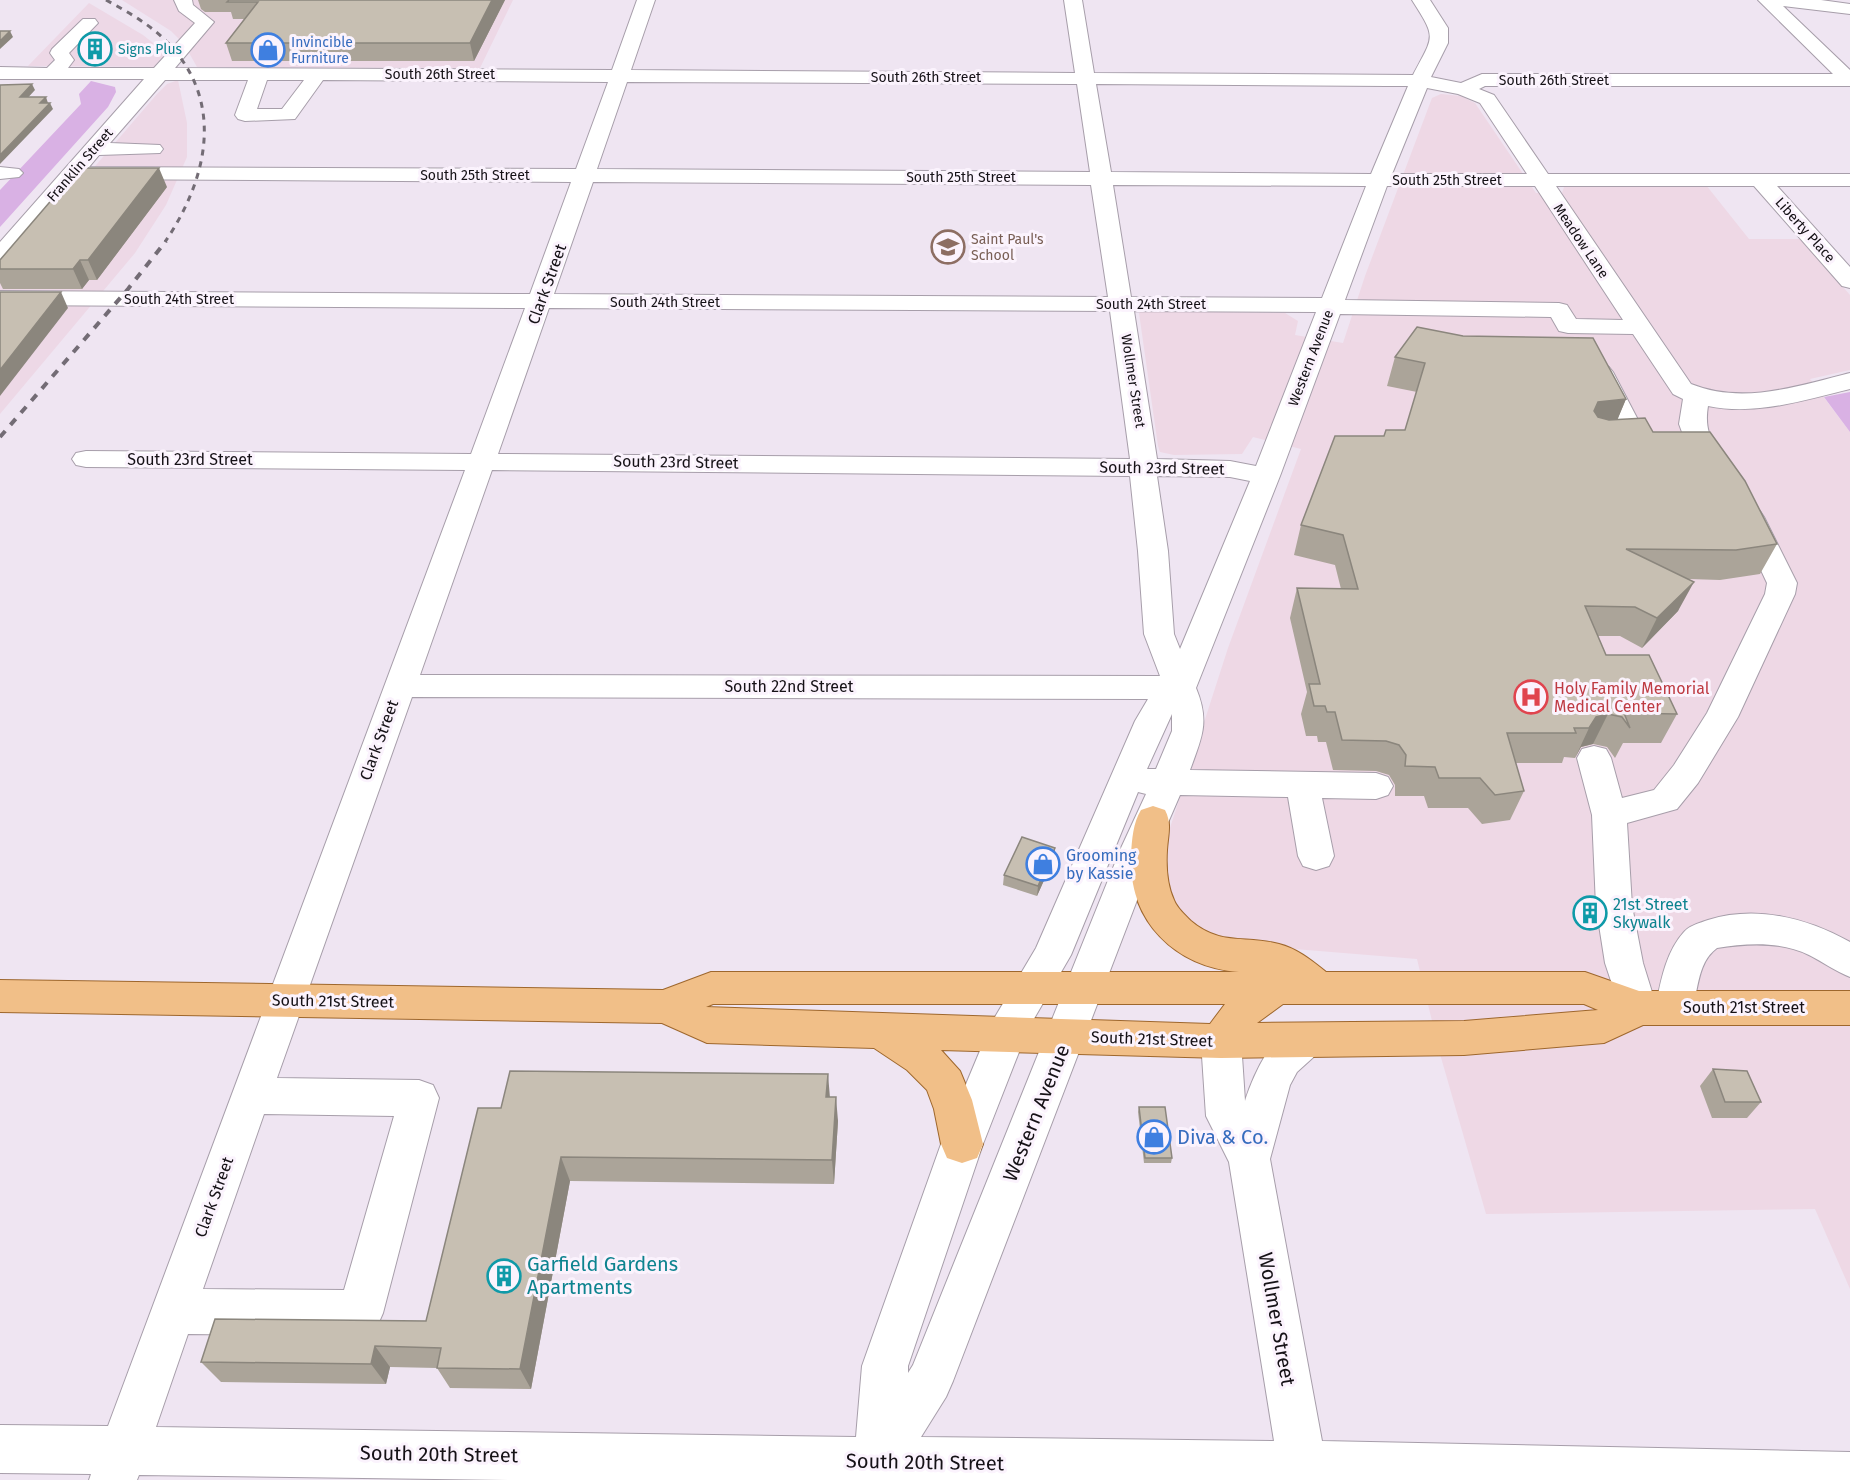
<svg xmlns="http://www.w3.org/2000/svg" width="1850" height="1480" font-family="'Fira Sans',sans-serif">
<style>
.industrial{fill:#edd8e6}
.medical{fill:#eed8e5}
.green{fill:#d9b1e4}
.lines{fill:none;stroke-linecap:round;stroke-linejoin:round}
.minor-casing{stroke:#a79eaa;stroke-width:2}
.major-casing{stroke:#9e672d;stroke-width:2}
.minor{fill:#fff;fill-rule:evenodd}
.major{fill:#f1bf88;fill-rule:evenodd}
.rail-far1{stroke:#736c75;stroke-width:3;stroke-dasharray:6 6;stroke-linecap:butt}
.rail{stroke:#736c75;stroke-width:4;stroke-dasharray:8 8;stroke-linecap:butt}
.wall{fill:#aba499}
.shaded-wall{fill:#8b867d}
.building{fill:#c7bfb2;stroke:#8b867d;stroke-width:1.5}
.labels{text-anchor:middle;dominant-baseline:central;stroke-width:6;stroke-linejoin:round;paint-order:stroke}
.far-shop-label{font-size:14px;fill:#366cbe;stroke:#fbf3fd;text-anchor:start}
.far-culture-label{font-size:14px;fill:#0d838f;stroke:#fbf3fd;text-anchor:start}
.far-street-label{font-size:14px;fill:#151116;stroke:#fbf3fd}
.far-education-label{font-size:14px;fill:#785e54;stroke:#fbf3fd;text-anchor:start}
.street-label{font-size:16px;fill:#151116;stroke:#fbf3fd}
.health-label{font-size:16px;fill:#be3a42;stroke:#fbf3fd;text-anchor:start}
.shop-label{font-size:16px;fill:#366cbe;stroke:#fbf3fd;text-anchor:start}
.culture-label{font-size:16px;fill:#0d838f;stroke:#fbf3fd;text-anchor:start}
.near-street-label{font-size:20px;fill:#151116;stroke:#fbf3fd}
.near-shop-label{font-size:20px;fill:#366cbe;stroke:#fbf3fd;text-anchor:start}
.near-culture-label{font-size:20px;fill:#0d838f;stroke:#fbf3fd;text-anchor:start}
</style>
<rect width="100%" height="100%" fill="#efe5f2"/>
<!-- industrial -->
<path class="industrial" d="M122 0H513L480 68 197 67 184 44 171 31Z
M89 3 143 35 162 50 176 67 28 66Z
M178 80 187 123V157L166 205 135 253 0 414V277L157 94 167 84Z"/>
<!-- medical -->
<path class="medical" d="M1441 94 1461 96 1475 103 1536 193H1562L1564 187 1568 185H1706L1749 239H1801L1850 295V370L1810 379 1850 432V1289L1815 1209 1486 1214 1440 1054 1417 959 1222 943 1178 918 1160 859 1228 648 1301 449 1253 437 1242 454 1174 455 1160 452 1158 446 1139 313 1142 311 1285 313 1298 321 1295 335 1343 343 1365 276 1432 98Z"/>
<!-- green -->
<path class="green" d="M91 81 115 87 116 92 108 107 0 227V190L81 104 79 94Z
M1850 392V432L1824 397Z"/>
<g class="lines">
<defs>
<path id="minor" d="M174 0H192L193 5 214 22 175 68 612 70 637 0H655L631 70 1075 73 1064 0H1082L1094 73 1413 75C1434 35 1437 39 1412 0H1430L1448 28V43L1431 77 1461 83 1482 74H1833L1758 0H1821L1850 4V14L1783 6 1850 70V86H1485L1479 89 1494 95 1548 174H1850V186H1777L1850 267V288L1842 286 1754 186H1556L1691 384C1743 405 1798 386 1850 373V389C1804 400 1756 416 1708 406 1703 436 1716 447 1732 470L1728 476 1718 478 1708 476 1686 443 1679 424 1683 399 1673 394 1633 334 1568 333 1559 331 1551 317 1340 314 1280 476 1196 688C1210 722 1202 737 1190 770L1376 773 1388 777 1393 786 1388 795 1376 799 1322 798 1334 856 1329 866 1316 870 1303 866 1298 856 1288 797 1180 795 1157 848 953 1381 946 1397 921 1437 1274 1441 1229 1162 1206 1116 1201 1041 1207 1029 1221 1024 1235 1029 1241 1041 1245 1101C1252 1079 1275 1023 1304 1024 1308 1024 1314 1028 1318 1029L1324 1041 1318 1053 1297 1072 1290 1085 1270 1159 1322 1441 1850 1452V1480H508L139 1475 137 1480H89L91 1474 0 1473V1425L108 1426 465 470 86 467 76 465 72 459 76 453 86 451 471 454 525 308 0 305V291L530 294 571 182 79 179 8 261 0 263V242L144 79H0V67L47 68 55 60 50 53 52 49 83 19H95L98 23 69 53 74 60 68 68H154L195 23 179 11ZM165 80H248L235 115 238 119 245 121 295 119 323 80 608 82 576 169 89 167 99 155 160 153 163 149 160 145 110 143ZM267 80H304L282 109H257ZM627 82 1077 84 1090 172 597 169ZM1096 84 1388 86H1408L1371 174 1111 172ZM1427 88 1458 94 1480 103 1527 174H1392ZM593 182 1091 185 1108 297 554 294ZM1113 185 1366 186 1322 298 1131 297ZM1387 186H1535L1623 320 1576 319 1567 305 1559 303 1345 300ZM549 308 1110 311 1130 459 498 454ZM1134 311 1316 312 1256 466 1230 461 1157 459ZM492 470 1130 476 1138 551 1144 634 1160 676 420 675ZM1157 476 1230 477 1250 481 1180 649 1174 634 1168 551ZM412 697 1148 699 1135 721 1036 948 992 1022 941 1144 862 1366 856 1437 156 1427 188 1334 360 1336 376 1329 383 1313 439 1098 433 1085 419 1080 277 1078ZM1172 714V731L1156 769H1147ZM1138 792 1146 794 1121 848 913 1365 908 1373V1366L983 1144 1028 1029 1071 955ZM264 1114 394 1116 344 1290 203 1289Z
M0 167 19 169 23 173 19 177 0 179Z
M1600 364 1609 367 1613 372 1647 437 1643 443 1634 445 1625 443 1621 437 1587 372 1591 367Z
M1750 508 1760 511 1764 517 1797 583 1795 594 1738 717 1698 783 1677 809 1627 823 1632 906 1643 963 1656 1005C1661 980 1666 952 1684 932 1690 925 1700 923 1708 920 1756 905 1808 918 1850 942V977C1835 971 1823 962 1809 955 1781 941 1747 943 1717 948 1695 964 1699 996 1689 1019L1675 1024 1661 1019 1657 1009 1652 1020 1638 1025 1624 1020 1605 963 1596 906 1592 815 1577 758 1582 749 1594 746 1606 749 1611 758 1622 798 1654 790 1674 765 1707 713 1765 594 1767 583 1736 517 1740 511Z"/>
<path id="major" d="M1153 806 1165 810C1172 823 1168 835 1167 850 1166 866 1167 885 1174 900 1177 908 1185 915 1191 921 1220 946 1246 935 1279 944 1298 949 1311 960 1326 972H1585L1639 991H1850V1025H1643L1604 1043 1464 1055 1221 1058 941 1050 960 1071 972 1100 983 1144 977 1158 962 1163 947 1158 941 1144 934 1109 927 1090 907 1070 874 1048 707 1043 662 1023 0 1012V980L663 990 711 972H1239C1175 967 1128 921 1131 855 1132 839 1133 823 1141 810ZM713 1004H1225L1210 1024 706 1007ZM1283 1004H1584L1598 1010 1464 1021 1257 1023Z"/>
</defs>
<!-- minor casing -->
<use href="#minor" class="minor-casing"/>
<!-- major casing -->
<use href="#major" class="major-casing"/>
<!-- minor -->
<use href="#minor" class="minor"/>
<!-- major -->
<use href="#major" class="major"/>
<!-- rail-far1 -->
<path class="rail-far1" d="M106 0C126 11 146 22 163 38 226 98 209 177 165 242"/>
<!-- rail -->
<path class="rail" d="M0 437 128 289 166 241"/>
</g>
<!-- wall -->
<path class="wall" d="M198 0H505L474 61H232L226 43 244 19H233L231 12H205L201 9Z
M167 187 97 280H89L82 289H3L0 283V260Z
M1395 357 1626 399 1617 420 1653 432 1777 544 1760 574 1720 580 1689 579 1678 611 1642 648 1620 636H1598L1606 655 1677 714 1661 743H1623L1615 758 1607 747 1593 744 1581 747 1575 758 1564 757 1562 763H1516L1524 791 1510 820 1482 824 1468 808H1428L1424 796H1395V785L1389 775 1376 771 1333 770 1326 742H1318L1317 736H1306L1301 714 1307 692 1290 618 1297 588 1341 589 1335 565 1294 555 1301 525 1384 436 1405 430 1417 392 1387 386Z
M1055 848 1054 858 1037 896 1003 885 1004 875Z
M1713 1069 1761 1102 1747 1118H1712L1700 1086Z
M830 1097 838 1121 834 1184 570 1181 531 1389 450 1388 437 1368 390 1367 386 1384 221 1382 201 1362 426 1321 501 1108Z
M1139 1107 1172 1158 1171 1163H1144L1138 1112Z"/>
<!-- shaded-wall -->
<path class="shaded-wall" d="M492 0H505L474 61 470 43Z
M10 31 13 37 0 49V41Z
M32 84 35 90 23 103 20 97Z
M46 97 48 103H40Z
M50 103 53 109 0 164V155Z
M159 168 167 187 97 280 88 260Z
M80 260 89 280 82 289 73 269Z
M61 292 68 308 0 396V370Z
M1626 399 1614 428 1586 432 1598 402Z
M1694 582 1678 611 1642 648 1657 618Z
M1608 714 1593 744 1581 747 1575 758 1589 728 1596 717Z
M1055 848 1054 858 1037 896 1038 886Z
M828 1074 830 1098 826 1097Z
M836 1097 838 1121 834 1184 832 1160Z
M561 1157 570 1181 531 1389 520 1369Z
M375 1346 390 1367 386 1384 371 1364Z"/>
<!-- building -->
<path class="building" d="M229 0H492L470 43H226L258 2H227Z
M0 31H10L0 41Z
M32 84 20 97H46L40 103H50L0 155V85Z
M79 168H159L88 260H80L73 269H0V260Z
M0 292H61L0 370Z
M1417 327 1463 336 1593 338 1626 399 1598 402 1594 411 1598 417 1609 420 1645 418 1653 432H1710L1745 481 1777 544 1736 550 1626 549 1694 582 1657 618 1635 607 1585 606 1606 655H1649L1677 714 1624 713 1630 728 1622 717 1608 714 1596 717 1589 728H1574L1576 733H1507L1524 791 1495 795 1480 778H1439L1435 767 1405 766 1406 755 1399 745 1386 741 1342 740 1335 712H1327L1325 706H1314L1309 684H1320L1297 588 1358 589 1343 535 1301 525 1335 436H1384L1386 430H1405L1425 363 1395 357Z
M1022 837 1055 848 1038 886 1004 875Z
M1713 1069 1747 1071 1761 1102H1725Z
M510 1071 828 1074 826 1097H836L832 1160 561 1157 520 1369 437 1368 441 1348 375 1346 371 1364 201 1362 215 1319 426 1321 478 1108H501Z
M1139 1107H1165L1172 1158H1145Z"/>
<!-- icons -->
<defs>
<symbol id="building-ring" viewBox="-11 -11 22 22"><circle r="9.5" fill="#fbf3fd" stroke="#0f9aa8" stroke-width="1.5"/><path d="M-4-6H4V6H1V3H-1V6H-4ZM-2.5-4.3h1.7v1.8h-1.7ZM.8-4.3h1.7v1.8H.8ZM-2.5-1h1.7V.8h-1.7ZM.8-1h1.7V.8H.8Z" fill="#0f9aa8"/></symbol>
<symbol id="shop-ring" viewBox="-11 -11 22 22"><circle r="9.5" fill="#fbf3fd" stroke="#3f7fe0" stroke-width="1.5"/><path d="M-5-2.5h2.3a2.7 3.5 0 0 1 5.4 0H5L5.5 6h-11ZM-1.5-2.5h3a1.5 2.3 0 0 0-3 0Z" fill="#3f7fe0"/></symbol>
<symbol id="school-ring" viewBox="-11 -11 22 22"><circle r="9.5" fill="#fbf3fd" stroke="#8d6e63" stroke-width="1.5"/><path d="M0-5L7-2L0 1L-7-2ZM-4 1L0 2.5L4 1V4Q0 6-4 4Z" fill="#8d6e63"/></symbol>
<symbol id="hospital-ring" viewBox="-11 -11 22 22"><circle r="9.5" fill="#fbf3fd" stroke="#e0444e" stroke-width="1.5"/><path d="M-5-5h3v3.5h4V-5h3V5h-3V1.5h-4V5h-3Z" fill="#e0444e"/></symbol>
</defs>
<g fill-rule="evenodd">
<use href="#building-ring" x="76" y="30" width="38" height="38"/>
<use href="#shop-ring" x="249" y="31" width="38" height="38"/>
<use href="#school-ring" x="929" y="228" width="38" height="38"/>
<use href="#hospital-ring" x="1512" y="678" width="38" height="38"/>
<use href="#shop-ring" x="1024" y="845" width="38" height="38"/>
<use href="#building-ring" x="1571" y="894" width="38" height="38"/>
<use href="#shop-ring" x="1135" y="1118" width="38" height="38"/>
<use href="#building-ring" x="485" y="1257" width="38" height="38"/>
</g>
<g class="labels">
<!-- far-shop labels -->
<g class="far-shop-label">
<text x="291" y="42">Invincible<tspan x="291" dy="16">Furniture</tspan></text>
</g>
<!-- far-culture labels -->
<g class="far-culture-label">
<text x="118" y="49">Signs Plus</text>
</g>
<!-- far-street labels -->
<g class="far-street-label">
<text x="440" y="74">South 26th Street</text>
<text x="926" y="77">South 26th Street</text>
<text x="1554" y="80">South 26th Street</text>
<text transform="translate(80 165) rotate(-49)">Franklin Street</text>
<text x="475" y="175">South 25th Street</text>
<text x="961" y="177">South 25th Street</text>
<text x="1447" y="180">South 25th Street</text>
<text transform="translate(1805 230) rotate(48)">Liberty Place</text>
<text transform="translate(1581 241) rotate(56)">Meadow Lane</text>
<text x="179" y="299">South 24th Street</text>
<text x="665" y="302">South 24th Street</text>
<text x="1151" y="304">South 24th Street</text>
<text transform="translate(1311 358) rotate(-69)">Western Avenue</text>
<text transform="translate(1133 381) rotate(81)">Wollmer Street</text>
</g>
<!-- far-education labels -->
<g class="far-education-label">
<text x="971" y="239">Saint Paul's<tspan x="971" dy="16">School</tspan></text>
</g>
<!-- street labels -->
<g class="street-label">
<text transform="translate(547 284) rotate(-70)">Clark Street</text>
<text x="190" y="459">South 23rd Street</text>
<text transform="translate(676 462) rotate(1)">South 23rd Street</text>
<text transform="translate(1162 468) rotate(1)">South 23rd Street</text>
<text x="789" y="686">South 22nd Street</text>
<text transform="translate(379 740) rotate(-70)">Clark Street</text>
<text transform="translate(333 1001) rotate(1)">South 21st Street</text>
<text x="1744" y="1007">South 21st Street</text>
<text transform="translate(1152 1039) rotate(2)">South 21st Street</text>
<text transform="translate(214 1197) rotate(-70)">Clark Street</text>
</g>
<!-- health labels -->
<g class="health-label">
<text x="1554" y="688">Holy Family Memorial<tspan x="1554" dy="18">Medical Center</tspan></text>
</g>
<!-- shop labels -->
<g class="shop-label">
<text x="1066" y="855">Grooming<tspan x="1066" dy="18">by Kassie</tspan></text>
</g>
<!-- culture labels -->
<g class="culture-label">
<text x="1613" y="904">21st Street<tspan x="1613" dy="18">Skywalk</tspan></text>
</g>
<!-- near-street labels -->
<g class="near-street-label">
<text transform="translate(1036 1113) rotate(-68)">Western Avenue</text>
<text transform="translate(1277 1319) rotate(80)">Wollmer Street</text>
<text transform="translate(439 1454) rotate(1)">South 20th Street</text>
<text transform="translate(925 1462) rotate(1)">South 20th Street</text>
</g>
<!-- near-shop labels -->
<g class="near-shop-label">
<text x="1177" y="1137">Diva &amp; Co.</text>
</g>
<!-- near-culture labels -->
<g class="near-culture-label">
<text x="527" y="1264">Garfield Gardens<tspan x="527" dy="23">Apartments</tspan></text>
</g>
</g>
</svg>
